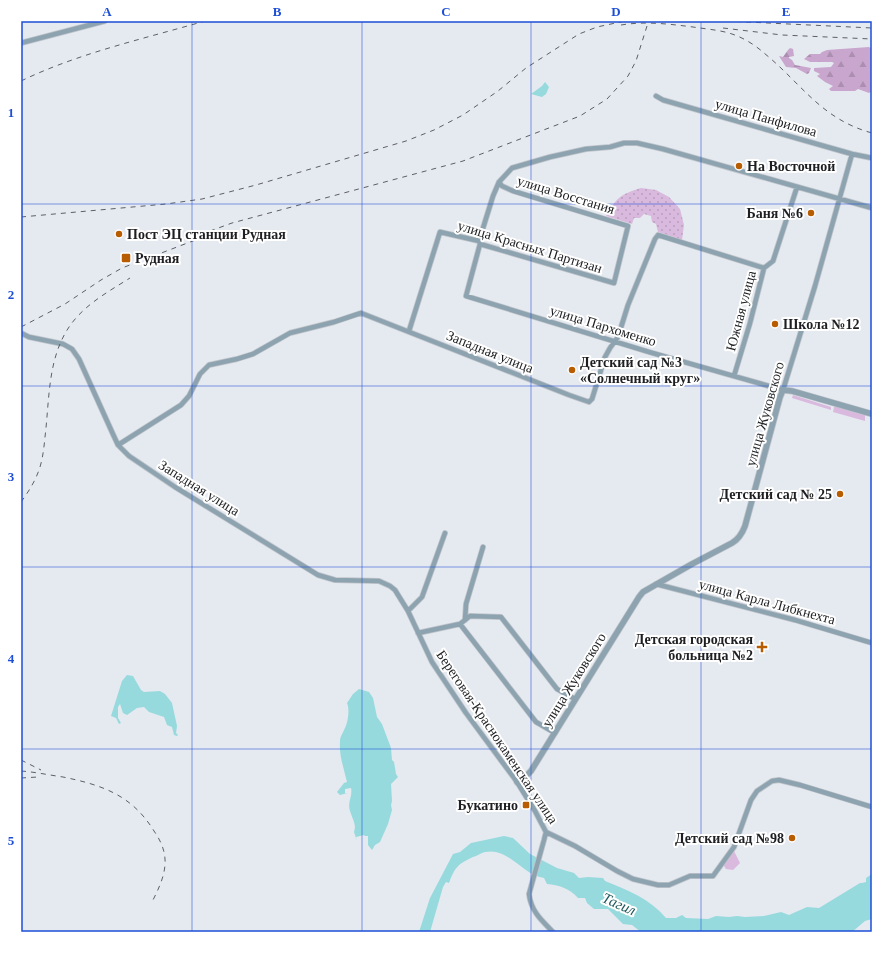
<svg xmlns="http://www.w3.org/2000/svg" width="893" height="953" font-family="'Times New Roman',serif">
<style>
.grass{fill:#d9b9de}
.forest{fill:url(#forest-firs)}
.park{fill:url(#park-dots)}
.water{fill:#96dadd}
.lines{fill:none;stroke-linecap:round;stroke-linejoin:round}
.minor-casing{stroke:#c1c5cb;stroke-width:6}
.tertiary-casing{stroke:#c1c5cb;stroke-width:7}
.minor{stroke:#8da4b0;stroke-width:4.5}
.tertiary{stroke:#8da4b0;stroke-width:5.5}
.rail{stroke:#5d5f63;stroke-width:1;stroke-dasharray:5 5;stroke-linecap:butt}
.grid{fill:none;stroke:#1d4ed8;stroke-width:1;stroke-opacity:0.55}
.poi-dot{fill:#b85c02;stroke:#fff;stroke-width:1.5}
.labels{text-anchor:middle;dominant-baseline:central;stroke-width:4;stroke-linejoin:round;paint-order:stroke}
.street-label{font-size:14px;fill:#1e1f22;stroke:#fff}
.poi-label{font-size:14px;font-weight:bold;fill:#1e1f22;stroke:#fff;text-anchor:start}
.water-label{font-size:15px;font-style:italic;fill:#215a5d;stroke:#fff}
.neatline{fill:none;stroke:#1d4ed8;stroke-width:1.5}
.grid-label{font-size:13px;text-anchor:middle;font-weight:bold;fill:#1d4ed8}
</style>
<defs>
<pattern id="forest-firs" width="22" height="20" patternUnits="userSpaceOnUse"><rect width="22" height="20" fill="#c9a6ce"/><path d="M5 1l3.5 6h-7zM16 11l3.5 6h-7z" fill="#ac8eb1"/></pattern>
<pattern id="park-dots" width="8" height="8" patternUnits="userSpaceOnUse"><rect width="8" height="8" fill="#d9b9de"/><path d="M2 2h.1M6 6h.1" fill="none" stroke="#ba9fbe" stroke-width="1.8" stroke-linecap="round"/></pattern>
</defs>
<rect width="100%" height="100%" fill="#e5e9f0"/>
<!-- grass -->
<path class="grass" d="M793 395 831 407V410L792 398Z
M836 406 865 415V421L833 412 834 407Z
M734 851 740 863 733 870 726 869 724 866V863Z"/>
<!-- forest -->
<path class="forest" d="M869 47 872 49V91L869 93 858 89 855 91H831L829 89 833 86 825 82 817 76 820 74 814 71V68L831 67 834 63 832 62H810L804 59 810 54H820L822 52 827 50Z
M790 48 793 49 794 56 789 57V58L792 60 795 65 811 68 809 73 807 74 796 68 786 67 779 56 783 57 788 50Z"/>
<!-- park -->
<path class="park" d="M641 188 656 190 669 197 680 209 684 225 682 240 658 232 656 224 652 222 651 216 644 214 640 218H634L632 224 606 216C616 198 621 194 641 188Z"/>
<!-- water -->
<path class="water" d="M545 82 549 87 546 94 542 97 531 94 542 86Z
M127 675 133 676 141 690 144 692 160 691 165 694 172 703 177 726 176 733 178 735 177 736 174 735 172 727 167 725 164 717 149 712 144 707 137 708 127 715 123 713 120 704 118 707V718L121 723 119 724 116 718 111 716 122 681Z
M359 689 369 692 373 698 377 717 382 724 391 748 392 760 394 762 396 774 398 777 391 784 392 801 391 805 392 810 388 824 380 842 375 845 372 850 368 845V836H365L364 835 356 837 357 841 354 832C357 825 352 818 350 811 347 802 353 796 351 788L345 789V793H347L340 795 337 792 344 783 347 782C344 769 339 756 340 742 340 736 342 735 344 730 348 724 350 709 347 703L353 694Z
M504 836 513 838 530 854 557 868 574 873 579 878 588 877 603 878 605 881C628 890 650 899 666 918H676L682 915 686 918 708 919 716 916 729 917 737 916 745 917 764 916 781 912 789 915 807 907 819 908 860 883H862L866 882V878L872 874V919L865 921 852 932H641L632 925 623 924 608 909H594L587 903 585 898H578C569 888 559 885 547 884L544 878C522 875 509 847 485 852 481 853 477 856 473 857 458 864 455 867 449 883L446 882 443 887 430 932H419L430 898 453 854 460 852 471 843Z"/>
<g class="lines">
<defs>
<path id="minor" d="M21 43 105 21
M656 96 663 100 852 154 872 158
M479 241 493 196 499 182 512 168 550 157 586 149 610 147 624 143H637L663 149 872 208
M480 244 466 296 649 352 783 390 815 286 852 154
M409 331 440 232 479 241 480 244 614 283 628 226 513 191 502 186 499 182
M21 333 29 337 63 344 72 349 79 359 112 432 118 445 129 456 175 487 318 575 335 580 379 581 390 586 395 590 408 611 432 662 466 713 517 782 535 811 546 832 575 846 617 871 633 879 658 885H669L690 876H713L734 847 751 800 757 791 772 781 779 780 800 785 872 807
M734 376 750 323 764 268 773 261 797 187
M118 445 181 405 189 396 200 374 209 365 237 359 253 354 290 333 334 322 361 313 569 395 589 402 592 399 605 357 610 348 618 337 628 305 655 239 658 235 764 268
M656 584 795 620 872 643
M408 611 422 597 445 533
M465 620 466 604 483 547
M460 624 536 722 555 733
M418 633 460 624 470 616 501 617 557 689 575 699
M546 832 544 840 529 894C531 911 541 920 553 932"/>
<path id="tertiary" d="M517 782 524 778 531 771 639 597 643 592 692 564 732 543C739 539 742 534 745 526L780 397 783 390 792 391 872 414"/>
</defs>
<!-- minor casing -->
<use href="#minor" class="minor-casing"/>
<!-- tertiary casing -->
<use href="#tertiary" class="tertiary-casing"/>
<!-- minor -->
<use href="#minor" class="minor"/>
<!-- tertiary -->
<use href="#tertiary" class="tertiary"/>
<!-- rail -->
<path class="rail" d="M726 21 872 28
M621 25C645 21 669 24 693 27 706 29 720 30 732 34 744 38 755 45 764 53 802 84 821 119 872 133
M723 28 782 35 872 39
M21 81C79 53 143 39 205 21
M21 217 166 204 202 199 256 185 406 141 434 130 463 115 498 91 526 68 579 34 597 27 625 21
M191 238 232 223 463 161 580 116 607 99 628 76 636 61 647 26
M21 327 65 304 101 280 122 268 198 239
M21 502C29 491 36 480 40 467 43 457 44 447 45 437 50 396 47 351 76 318 91 301 111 290 130 278
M21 760 41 770
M21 771C35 772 49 775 63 777 102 785 132 795 154 831 161 841 166 852 165 865 164 878 158 890 152 902
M21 778 38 777"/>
</g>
<!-- grid -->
<path class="grid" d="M192 21V932M362 21V932M531 21V932M701 21V932M21 204H872M21 386H872M21 567H872M21 749H872"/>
<!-- markers -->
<g class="poi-dot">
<circle cx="739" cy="166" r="4"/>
<circle cx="811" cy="213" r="4"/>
<circle cx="119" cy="234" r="4"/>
<rect x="121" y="253" width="10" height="10" rx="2"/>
<circle cx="775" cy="324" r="4"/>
<circle cx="572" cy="370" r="4"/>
<circle cx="840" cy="494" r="4"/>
<path d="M760 641h4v4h4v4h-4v4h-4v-4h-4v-4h4z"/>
<rect x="522" y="801" width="8" height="8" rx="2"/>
<circle cx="792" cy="838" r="4"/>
</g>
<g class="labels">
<!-- street labels -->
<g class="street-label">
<text transform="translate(766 118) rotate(16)">улица Панфилова</text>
<text transform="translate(566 195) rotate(17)">улица Восстания</text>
<text transform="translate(530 247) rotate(17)">улица Красных Партизан</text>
<text transform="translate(741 311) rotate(-75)">Южная улица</text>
<text transform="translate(603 326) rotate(17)">улица Пархоменко</text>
<text transform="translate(490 352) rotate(22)">Западная улица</text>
<text transform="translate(765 414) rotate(-74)">улица Жуковского</text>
<text transform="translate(199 488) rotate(32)">Западная улица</text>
<text transform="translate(767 602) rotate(15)">улица Карла Либкнехта</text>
<text transform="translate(574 680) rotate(-58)">улица Жуковского</text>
<text transform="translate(497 737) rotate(56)">Береговая-Краснокаменская улица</text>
</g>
<!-- poi labels -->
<g class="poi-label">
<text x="747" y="166">На Восточной</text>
<text x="803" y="213" text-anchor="end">Баня №6</text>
<text x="127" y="234">Пост ЭЦ станции Рудная</text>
<text x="135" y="258">Рудная</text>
<text x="783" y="324">Школа №12</text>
<text x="580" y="362">Детский сад №3<tspan x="580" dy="16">«Солнечный круг»</tspan></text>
<text x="832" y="494" text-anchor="end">Детский сад № 25</text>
<text x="753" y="639" text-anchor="end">Детская городская<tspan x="753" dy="16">больница №2</tspan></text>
<text x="518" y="805" text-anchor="end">Букатино</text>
<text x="784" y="838" text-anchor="end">Детский сад №98</text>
</g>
<!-- water labels -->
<g class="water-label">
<text transform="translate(619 904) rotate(24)">Тагил</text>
</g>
</g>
<!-- border -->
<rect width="893" height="953" fill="none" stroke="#ffffff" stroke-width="44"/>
<rect x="22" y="22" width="849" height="909" class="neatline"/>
<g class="grid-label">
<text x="107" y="16">A</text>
<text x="277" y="16">B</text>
<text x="446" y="16">C</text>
<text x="616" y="16">D</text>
<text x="786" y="16">E</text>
<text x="11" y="117">1</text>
<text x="11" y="299">2</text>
<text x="11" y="481">3</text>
<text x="11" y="663">4</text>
<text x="11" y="845">5</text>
</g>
</svg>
